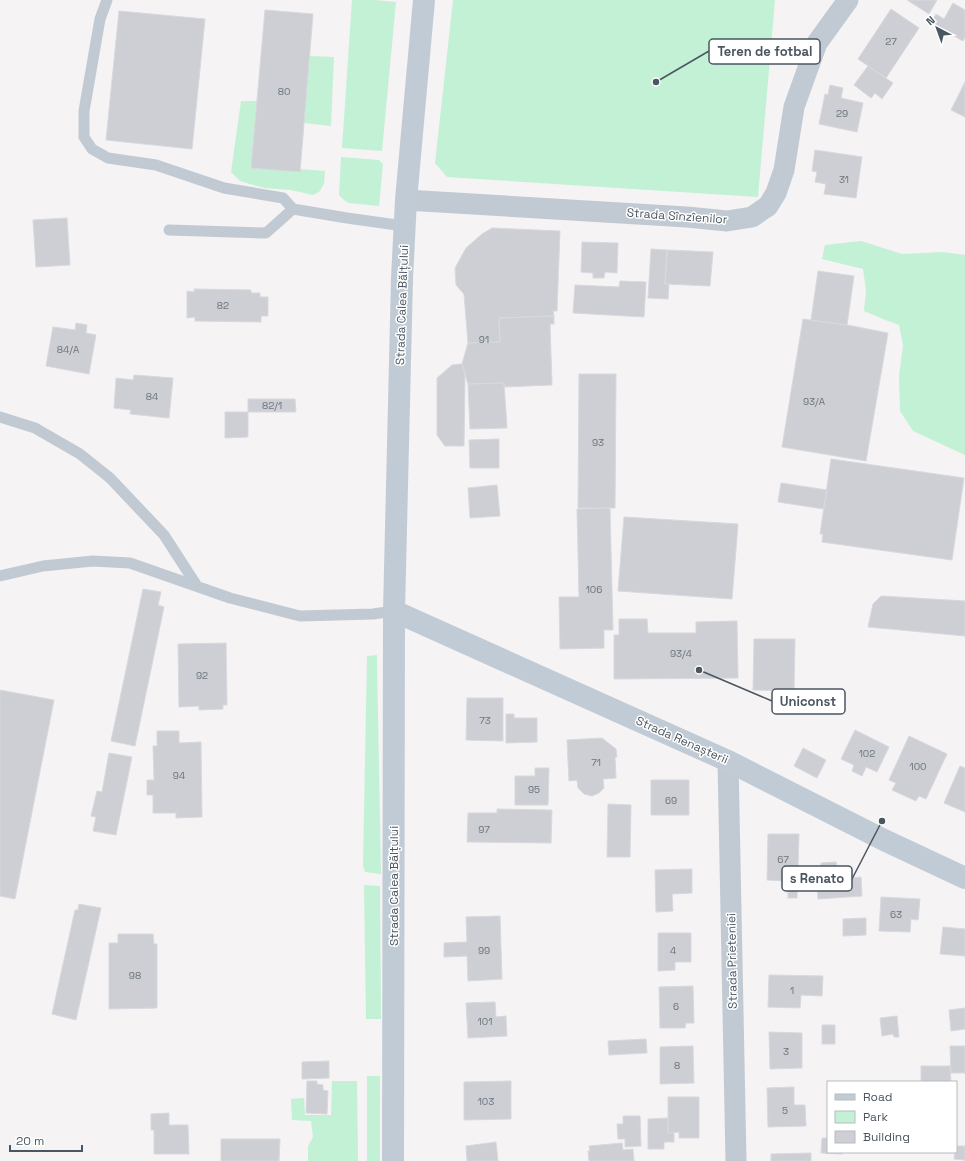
<svg xmlns="http://www.w3.org/2000/svg" width="965" height="1161" font-family="'Space Grotesk',sans-serif">
<style>
.green{fill:#c3f1d5}
.building{fill:#cdcfd5;stroke:#d7d9de}
.lines{fill:none;stroke-linecap:round;stroke-linejoin:round}
.lane{stroke:#c1cad2;stroke-width:11}
.street{stroke:#c1cad2;stroke-width:21}
.secondary{stroke:#c1cbd6;stroke-width:22}
.labels{text-anchor:middle;dominant-baseline:central;stroke-width:3;stroke-linejoin:round;paint-order:stroke}
.number-label{font-size:10px;fill:#6b747e}
.street-label{font-size:12px;fill:#4a5661;stroke:#fff}
.leader{fill:none;stroke:#4a5661;stroke-width:1.5}
.callout-dot{fill:#4a5661;stroke:#fff;stroke-width:1.5}
.callout{fill:#fff;stroke:#4a5661;stroke-width:1.5}
.callout-label{font-size:13px;text-anchor:middle;font-weight:bold;fill:#4a5661}
</style>
<rect width="100%" height="100%" fill="#f5f3f3"/>
<!-- green -->
<path class="green" d="M352 0H375L396 2 382 151 342 148Z
M453 0H775L758 197 447 177 435 163Z
M310 56 334 57 331 126 304 123Z
M241 101H257L251 168 299 172 300 169 325 171 324 184 319 192 313 195 291 190 264 188 240 181 231 172Z
M341 157 379 160 383 164 379 206 349 203 344 200 339 195Z
M861 241 902 254 943 252 965 255V455L913 431 900 411 899 376 903 345 899 325 883 319 864 311 866 290 863 269 822 259 825 245Z
M377 655V663L381 874 365 872 363 866 367 656Z
M364 885 380 886 381 1019H366Z
M367 1076H380V1161H367Z
M332 1081H357L358 1161H308V1146L313 1137 311 1121 292 1120 291 1099 304 1098 305 1115H331Z"/>
<!-- building -->
<path class="building" d="M907 0H937L929 14Z
M953 3 965 10V37L963 41 931 23 936 14 944 19Z
M891 9 919 28 886 78 858 59Z
M265 10 313 14 300 172 251 168Z
M119 11 205 19 192 149 106 140Z
M868 66 893 83 882 99 875 93 871 98 854 85Z
M965 82V117L951 110Z
M830 85 843 88 841 98 863 103 857 132 819 124 825 94 828 95Z
M815 150 862 157 856 198 824 194 826 184 815 182 817 172 812 171Z
M67 218 70 265 36 267 33 220Z
M492 228 560 231 557 311H553L554 316 499 318 500 342 468 343 464 294 456 285 455 268 466 248 482 234Z
M582 242 618 243 617 273 605 272 604 278H593V273L581 272Z
M651 249 667 250 665 284H669L668 299 648 298Z
M667 250 713 252 710 286 665 284Z
M818 271 854 276 847 325 811 320Z
M620 281 646 282 644 317 573 313 575 285 619 287Z
M194 289 251 290V293H260V297H268V316H261V322L195 321V317L187 318V291L194 292Z
M554 316V324H550L552 385 504 387V383L468 384 462 364 468 343 500 342 499 318Z
M803 319 847 325 888 333 866 461 782 447Z
M76 323 87 325 86 333 96 335 89 374 46 366 53 327 75 330Z
M462 364 465 373 464 446H445L437 435V378L452 365Z
M579 374H616L615 508H578Z
M134 375 173 378 169 418 130 414 131 410 114 408 116 378 133 380Z
M504 383 507 428 470 429 468 384Z
M248 399H295L296 412H248Z
M225 412H248V437L225 438Z
M499 439V468H470L469 440Z
M831 459 964 478 952 560 822 542 823 534H820Z
M781 483 827 490 824 509 778 502Z
M497 485 500 516 470 518 468 488Z
M610 508 613 630H604V648L560 649 559 597H579L577 509Z
M624 517 738 524 732 599 618 591Z
M143 589 161 592 158 605 164 607 135 746 111 741Z
M881 596 965 601V636L868 627 873 604Z
M619 619H647L648 633H696V622L737 621 738 678 614 679V635H619Z
M754 639H795L794 691 753 690Z
M226 643 227 705H223V709L199 710V706L179 707 178 644Z
M0 690 54 700 15 899 0 896Z
M467 698H503V741L466 740Z
M506 714H514V718H537V742L506 743Z
M855 730 889 747 877 772 866 767 862 776 852 771 854 765 841 759Z
M157 731H179V743L201 742 202 817 176 818V813H153V795H147V780H154L153 746H157Z
M909 736 947 754 926 799 919 796 916 801 892 790 896 783 889 780Z
M602 738 616 749 617 757H615L616 778 603 779 604 788 599 793 592 796 584 794 578 788 577 780 569 781 567 740Z
M803 748 826 760 817 778 794 766Z
M109 753 132 757 116 835 93 831 96 817 91 816 97 791 102 792Z
M960 766 965 768V812L944 803Z
M535 768H549L548 805H515V776H535Z
M651 780H689V815H651Z
M608 804 631 805 630 857H607Z
M497 809 552 810 551 843 467 842 468 813H497Z
M768 834H799L797 898H788V881L767 880Z
M836 862 837 868 852 867V878L861 877 862 896 818 899 816 872H821V863Z
M692 869V893L672 894 673 911 656 912 655 870Z
M881 897 920 899 918 920 911 919 910 932 879 931Z
M79 904 101 908 76 1020 52 1014 75 910H78Z
M500 916 502 979 468 981 467 956 444 957V943L467 942 466 917Z
M866 918V935L843 936V919Z
M943 927 965 929V956L940 954Z
M658 933H691V962H675V970L658 971Z
M118 934H153L154 944H157V1008L109 1009V943H118Z
M769 975 823 976 822 996 801 995 800 1008 768 1007Z
M693 986 694 1023H686L685 1028H660L659 987Z
M495 1002 496 1017 506 1016 507 1036 468 1038 466 1003Z
M965 1008V1029L951 1031 949 1010Z
M897 1016 899 1037H894L893 1034 882 1036 880 1018Z
M822 1025H835V1044H822Z
M769 1032 802 1033V1068L770 1069Z
M646 1039 647 1053 609 1055 608 1041Z
M693 1046 694 1083 660 1084V1047Z
M950 1046H965V1073H951Z
M329 1061V1078L302 1079V1062Z
M921 1066H950L951 1082H921Z
M307 1081H317V1084L323 1085V1090L328 1091 327 1114 306 1113Z
M511 1081V1119L464 1120V1082Z
M794 1087V1105H805L806 1126 768 1127 767 1088Z
M668 1097H699V1138H679V1132L668 1133Z
M169 1113V1125H188L189 1154H154V1130H151V1114Z
M623 1116H640L641 1146 625 1147V1139H618L617 1124H623Z
M668 1118V1133L674 1132V1142H664V1149H648V1119Z
M822 1138H828V1152H842V1154L821 1153Z
M221 1139H280L279 1161H221Z
M496 1142 498 1161H467L466 1146Z
M622 1143 623 1150 633 1149 634 1161H589L588 1151H590L589 1146Z
M956 1146H965V1160L954 1159Z
M811 1153V1161H771V1154Z"/>
<g class="lines">
<!-- lane -->
<path class="lane" d="M107 0 100 19 84 111V137L92 149 108 158 156 165 224 188 283 198 293 209 347 218 404 226
M169 230 266 233 293 209
M0 417 35 428 80 454 110 478 164 535 197 586
M0 576 43 566 93 561 130 563 230 598 300 616 373 614 394 611"/>
<!-- street -->
<path class="street" d="M406 200 687 217 727 221 752 217 768 206 776 193 784 170 794 107 817 43 848 0
M728 761 736 1161"/>
<!-- secondary -->
<path class="secondary" d="M394 611 728 761 884 840 965 878
M393 1161 394 611 402 278 406 200 424 0"/>
</g>
<g class="labels">
<!-- number labels -->
<g class="number-label">
<text x="891" y="41">27</text>
<text x="284" y="91">80</text>
<text x="842" y="113">29</text>
<text x="844" y="179">31</text>
<text x="223" y="305">82</text>
<text x="484" y="339">91</text>
<text x="68" y="349">84/A</text>
<text x="152" y="396">84</text>
<text x="814" y="401">93/A</text>
<text x="272" y="405">82/1</text>
<text x="598" y="442">93</text>
<text x="594" y="589">106</text>
<text x="681" y="653">93/4</text>
<text x="202" y="675">92</text>
<text x="485" y="720">73</text>
<text x="867" y="753">102</text>
<text x="596" y="762">71</text>
<text x="918" y="766">100</text>
<text x="179" y="775">94</text>
<text x="534" y="789">95</text>
<text x="671" y="800">69</text>
<text x="484" y="829">97</text>
<text x="783" y="859">67</text>
<text x="896" y="914">63</text>
<text x="484" y="950">99</text>
<text x="673" y="950">4</text>
<text x="135" y="975">98</text>
<text x="792" y="990">1</text>
<text x="676" y="1006">6</text>
<text x="485" y="1021">101</text>
<text x="786" y="1051">3</text>
<text x="677" y="1065">8</text>
<text x="486" y="1101">103</text>
<text x="785" y="1110">5</text>
</g>
<!-- street labels -->
<g class="street-label">
<text transform="translate(677 216) rotate(4)">Strada Sînzîenilor</text>
<text transform="translate(402 305) rotate(-88)">Strada Calea Bălțului</text>
<text transform="translate(682 740) rotate(24)">Strada Renașterii</text>
<text transform="translate(394 886) rotate(-90)">Strada Calea Bălțului</text>
<text transform="translate(732 961) rotate(-91)">Strada Prieteniei</text>
</g>
</g>
<!-- callouts -->
<path class="leader" d="M656 82L709 51M699 670L772 701M882 821L852 879"/>
<g class="callout-dot">
<circle cx="656" cy="82" r="4"/>
<circle cx="699" cy="670" r="4"/>
<circle cx="882" cy="821" r="4"/>
</g>
<g class="callout">
<rect x="709" y="39" width="111" height="25" rx="4"/>
<rect x="772" y="689" width="73" height="25" rx="4"/>
<rect x="782" y="866" width="70" height="25" rx="4"/>
</g>
<g class="callout-label">
<text x="765" y="56">Teren de fotbal</text>
<text x="808" y="706">Uniconst</text>
<text x="817" y="883">s Renato</text>
</g>
<!-- legend -->
<rect x="827" y="1081" width="130" height="72" fill="#ffffff" stroke="#b7bbc0"/>
<rect x="835" y="1094" width="20" height="6" fill="#c1cbd6" stroke="#b7bbc0"/>
<text x="863" y="1101" font-size="12" fill="#4a5661">Road</text>
<rect x="835" y="1111" width="20" height="12" fill="#c3f1d5" stroke="#b7bbc0"/>
<text x="863" y="1121" font-size="12" fill="#4a5661">Park</text>
<rect x="835" y="1131" width="20" height="12" fill="#cdcfd5" stroke="#b7bbc0"/>
<text x="863" y="1141" font-size="12" fill="#4a5661">Building</text>
<!-- north arrow -->
<g transform="translate(937 28) rotate(319)" stroke="#ffffff" stroke-width="3" paint-order="stroke">
<path d="M0-3L7 15L0 10L-7 15Z" fill="#4a5661"/>
<text y="-6" font-size="11" font-weight="bold" text-anchor="middle" fill="#4a5661">N</text>
</g>
<!-- scale -->
<path d="M10 1145v6h72v-6" fill="none" stroke="#4a5661" stroke-width="2"/>
<text x="16" y="1145" font-size="12" fill="#4a5661" stroke="#ffffff" stroke-width="3" paint-order="stroke">20 m</text>
</svg>
